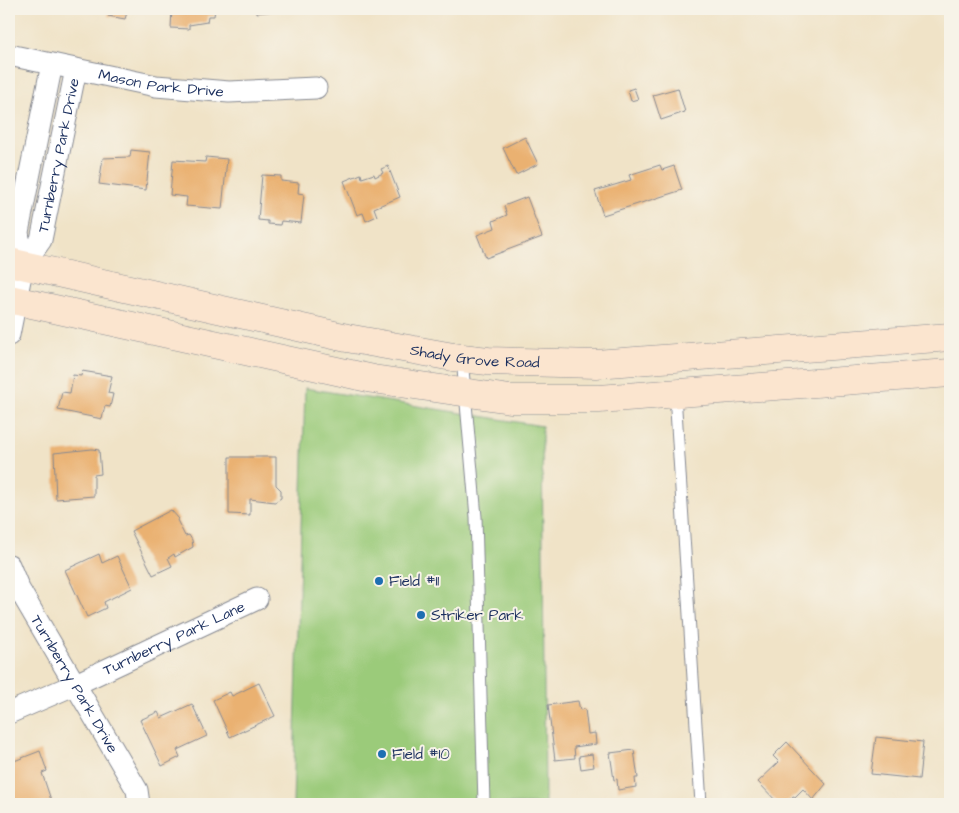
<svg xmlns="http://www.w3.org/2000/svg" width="959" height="813" font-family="'Architects Daughter',sans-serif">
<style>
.green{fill:#9bcb7a;stroke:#5b7d6c}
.building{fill:#eab171}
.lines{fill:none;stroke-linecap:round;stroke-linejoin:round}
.service-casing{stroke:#868992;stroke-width:13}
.minor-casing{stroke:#868992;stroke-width:23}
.secondary-casing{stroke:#868992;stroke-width:29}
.service{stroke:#fff;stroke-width:11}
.minor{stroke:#fff;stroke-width:21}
.secondary{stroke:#fbe5cf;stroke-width:28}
.poi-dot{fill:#1f6fb2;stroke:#f7f3e8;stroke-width:2}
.labels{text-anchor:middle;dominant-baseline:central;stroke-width:4;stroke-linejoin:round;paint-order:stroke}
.street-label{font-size:15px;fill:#1b2f5e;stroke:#f7f3e8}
.poi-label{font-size:15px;fill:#1b2f5e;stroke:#f7f3e8;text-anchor:start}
</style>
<rect width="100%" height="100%" fill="#f7f3e8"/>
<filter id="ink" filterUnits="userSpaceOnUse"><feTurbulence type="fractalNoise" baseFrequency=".02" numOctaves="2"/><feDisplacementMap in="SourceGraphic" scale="10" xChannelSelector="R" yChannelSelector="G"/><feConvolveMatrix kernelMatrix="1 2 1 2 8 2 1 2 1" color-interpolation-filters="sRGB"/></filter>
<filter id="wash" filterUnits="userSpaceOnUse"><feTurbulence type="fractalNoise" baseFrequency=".0096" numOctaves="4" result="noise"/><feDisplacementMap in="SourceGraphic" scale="20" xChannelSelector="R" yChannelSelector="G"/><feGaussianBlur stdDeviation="1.12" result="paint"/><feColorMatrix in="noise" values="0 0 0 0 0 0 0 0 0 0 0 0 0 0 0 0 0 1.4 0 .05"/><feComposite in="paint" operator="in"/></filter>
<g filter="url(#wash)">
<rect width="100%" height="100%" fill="#f0e3c7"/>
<!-- green -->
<path class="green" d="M305 388 542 426 545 804H293Z"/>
<g id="blocks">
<!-- building -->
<path class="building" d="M109 9H128L125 19 108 16Z
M172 9H215L214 16H208L207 22 189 25V29L171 28Z
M255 9H276V11L256 13Z
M634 88 638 99 631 101 628 90Z
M678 88 685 112 661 120 653 95Z
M525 137 538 164 516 175 503 148Z
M131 150 150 152 146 190 99 184 103 158 130 157Z
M206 157 227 159 222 209 186 206 187 197 170 195 173 160 205 162Z
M660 165 662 170 674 166 682 190 603 215 595 191 631 180 629 175Z
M388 166 400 197 374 208 377 216 366 221 363 213 357 215 344 181 361 174 362 178 374 174 375 177 383 173 381 169Z
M262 175 281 176V181L299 183 298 193 304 194 301 223 281 221 280 225 268 224V221L258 220Z
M527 197 542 237 486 258 477 235 495 228 493 221 507 215 504 206Z
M82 371 112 376 108 393 113 394 110 407 105 406 102 419 58 410 62 392 70 393 73 375 81 376Z
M92 449 99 450 101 474 94 475V496L56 499 54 453Z
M229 457H276V485L281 490V498L275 502 250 499V515L229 514Z
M171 510 179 519 177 520 185 536 189 535 192 540 193 547 175 557 174 554 168 558 172 566 153 575 131 531Z
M99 554 102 563 117 556 132 588 104 602 106 608 87 617 65 570Z
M259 683 275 716 230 737 213 700 230 692 232 696Z
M578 701 580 710 585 709 588 734 595 733 596 744 574 747 575 758 555 760 548 705Z
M192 704 207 736 177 750 180 757 162 766 140 720 158 712 161 718Z
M876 737 923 742 919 779 871 774Z
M787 742 826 784 813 800 803 789 795 797 793 796 788 801 779 804 758 782 779 762 773 756Z
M634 750 638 778H635L636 787 618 790 617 779 614 780 610 753Z
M40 751 47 771 42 773 52 803 15 804 9 788V763Z
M592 754 594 767 581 769 579 756Z"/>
</g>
</g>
<g filter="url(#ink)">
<use href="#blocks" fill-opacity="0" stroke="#868992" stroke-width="1"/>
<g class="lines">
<defs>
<path id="service" d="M462 358 476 517 484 804
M675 394 701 804"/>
<g id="minor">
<path id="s1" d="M9 55 156 86 229 92 316 88"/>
<path id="s2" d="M52 64 18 232 23 265 41 240 76 69"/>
<path d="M9 335 23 265"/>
<path id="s3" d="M9 565 19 589 137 790 139 804"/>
<path id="s4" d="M9 713 76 684 257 599"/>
</g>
<g id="secondary">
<path id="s5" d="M9 262 347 338 453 357 488 361 596 364 950 337"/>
<path d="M9 299 373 379 510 399H599L950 373"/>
</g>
</defs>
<!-- service casing -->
<use href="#service" class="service-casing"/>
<!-- minor casing -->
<use href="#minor" class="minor-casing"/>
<!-- secondary casing -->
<use href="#secondary" class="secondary-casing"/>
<!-- service -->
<use href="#service" class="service"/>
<!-- minor -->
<use href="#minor" class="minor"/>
<!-- secondary -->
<use href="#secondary" class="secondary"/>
</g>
</g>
<!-- markers -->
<g class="poi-dot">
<circle cx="379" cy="581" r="5"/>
<circle cx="421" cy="615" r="5"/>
<circle cx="382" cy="754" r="5"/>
</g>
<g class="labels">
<!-- street labels -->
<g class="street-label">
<text stroke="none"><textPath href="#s1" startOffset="155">Mason Park Drive</textPath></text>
<text stroke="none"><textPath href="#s2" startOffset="322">Turnberry Park Drive</textPath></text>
<text stroke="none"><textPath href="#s5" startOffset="476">Shady Grove Road</textPath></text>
<text stroke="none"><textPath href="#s4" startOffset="181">Turnberry Park Lane</textPath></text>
<text stroke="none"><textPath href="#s3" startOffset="136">Turnberry Park Drive</textPath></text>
</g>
<!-- poi labels -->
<g class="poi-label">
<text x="389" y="581">Field #11</text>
<text x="431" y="615">Striker Park</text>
<text x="392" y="754">Field #10</text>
</g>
</g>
<!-- margin -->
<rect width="959" height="813" fill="none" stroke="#f7f3e8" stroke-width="30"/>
</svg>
